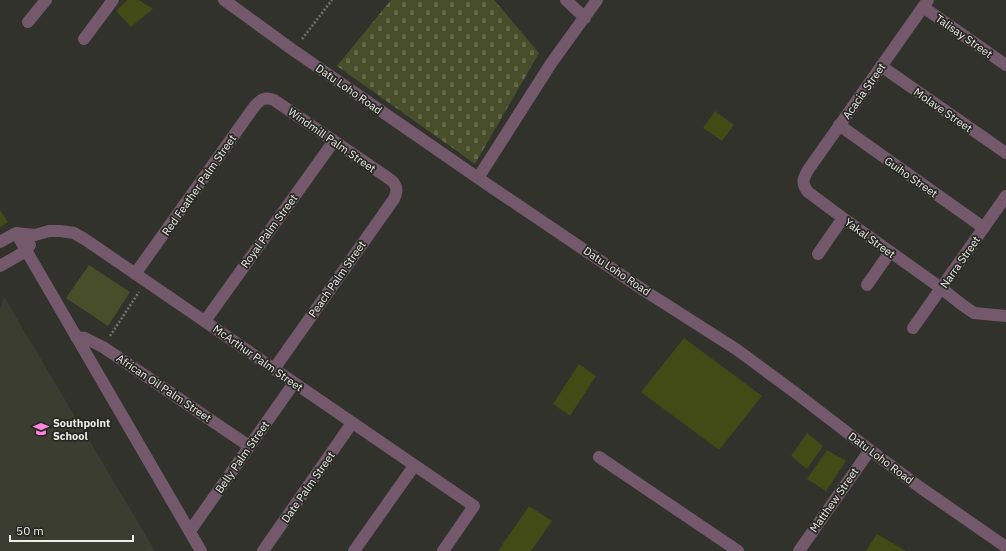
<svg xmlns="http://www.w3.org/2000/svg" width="1006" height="551" font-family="'IBM Plex Sans',sans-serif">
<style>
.built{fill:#3a3d30}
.grass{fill:#484e2a}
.cemetery{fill:url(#cemetery-stones)}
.building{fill:#424a16}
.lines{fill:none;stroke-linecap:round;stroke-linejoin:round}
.path{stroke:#73746e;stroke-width:2.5;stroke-dasharray:2 2;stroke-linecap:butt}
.minor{stroke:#73596b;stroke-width:12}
.labels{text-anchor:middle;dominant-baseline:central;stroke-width:3.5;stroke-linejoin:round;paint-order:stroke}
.street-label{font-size:11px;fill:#edeeea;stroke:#272822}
.poi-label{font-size:11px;font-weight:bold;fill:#edeeea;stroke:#272822;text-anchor:start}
</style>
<defs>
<pattern id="cemetery-stones" width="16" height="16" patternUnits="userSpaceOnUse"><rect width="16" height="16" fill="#484e2a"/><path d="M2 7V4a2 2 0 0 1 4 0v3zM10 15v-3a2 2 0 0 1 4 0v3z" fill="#636849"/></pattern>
</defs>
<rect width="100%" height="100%" fill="#31322c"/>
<!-- built -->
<path class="built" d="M4 297 155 551H0V308Z"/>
<!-- grass -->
<path class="grass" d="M89 265 130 292 108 326 66 298Z"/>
<!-- cemetery -->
<path class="cemetery" d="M391 0H494L539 53 475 164 337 66Z"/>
<!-- building -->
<path class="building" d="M127 0H139L153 9 131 27 116 11Z
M715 111 734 125 722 141 703 128Z
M0 210 8 222 0 227Z
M684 338 762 396 719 450 641 392Z
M579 364 596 376 570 416 553 404Z
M807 433 823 446 807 469 791 456Z
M827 450 846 461 826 491 807 479Z
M529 506 552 521 531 551H498Z
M877 534 906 551H866Z"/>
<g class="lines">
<!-- path -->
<path class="path" d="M302 39 332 0
M110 336 139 292"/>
<!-- minor -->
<path class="minor" d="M224 0 293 50 478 178 645 291 736 349 797 394 870 450 921 488 1006 547
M566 0 585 18
M928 0 808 170C803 179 801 183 808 192L843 218 941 288 961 304 974 313 1006 316
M923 7 1006 65
M28 22 46 0
M84 39 113 0
M881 66 1006 153
M839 125 984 228
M478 178 552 62 597 0
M16 233 201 551
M0 242 16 233 35 235 49 231H60L74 233 86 240 474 506 443 551
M818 254 843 218
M0 266 26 251 30 245
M135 274 254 107C260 100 264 96 274 100L391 180C397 185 398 191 394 199L274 369
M867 285 890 252
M205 321 334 141
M913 328 1006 196
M76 337 85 338 103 347 249 446
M599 457 738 551
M190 531 294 383
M263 551 352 423
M354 551 414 466
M799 551 870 450"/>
</g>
<!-- icons -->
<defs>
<symbol id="school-bare" viewBox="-9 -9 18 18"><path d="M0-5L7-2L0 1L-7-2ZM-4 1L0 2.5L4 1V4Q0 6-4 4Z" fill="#ff85de" stroke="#272822" stroke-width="2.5" paint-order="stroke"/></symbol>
</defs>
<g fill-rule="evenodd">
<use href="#school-bare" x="30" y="418" width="22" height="22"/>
</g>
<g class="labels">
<!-- street labels -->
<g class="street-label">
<text transform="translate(964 36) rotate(35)">Talisay Street</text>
<text transform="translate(349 89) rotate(35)">Datu Loho Road</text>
<text transform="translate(864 91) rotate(-55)">Acacia Street</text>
<text transform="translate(943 110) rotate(35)">Molave Street</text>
<text transform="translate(332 140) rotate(35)">Windmill Palm Street</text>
<text transform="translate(911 177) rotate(35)">Guiho Street</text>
<text transform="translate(199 185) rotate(-55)">Red Feather Palm Street</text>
<text transform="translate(269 231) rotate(-54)">Royal Palm Street</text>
<text transform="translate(870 238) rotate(36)">Yakal Street</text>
<text transform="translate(960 262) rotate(-55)">Narra Street</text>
<text transform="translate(617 271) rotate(34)">Datu Loho Road</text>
<text transform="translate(337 279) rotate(-55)">Peach Palm Street</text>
<text transform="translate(258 358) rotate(35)">McArthur Palm Street</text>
<text transform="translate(164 388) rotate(34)">African Oil Palm Street</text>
<text transform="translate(242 457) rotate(-55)">Belly Palm Street</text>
<text transform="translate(881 458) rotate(37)">Datu Loho Road</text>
<text transform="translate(308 487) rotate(-55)">Date Palm Street</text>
<text transform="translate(834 500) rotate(-55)">Matthew Street</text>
</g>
<!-- poi labels -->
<g class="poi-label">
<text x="53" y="423">Southpoint<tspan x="53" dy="13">School</tspan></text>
</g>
</g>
<!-- scale -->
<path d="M10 535v6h123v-6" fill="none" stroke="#edeeea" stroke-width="2"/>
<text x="16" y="535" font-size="12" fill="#edeeea" stroke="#272822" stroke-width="3" paint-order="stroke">50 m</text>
</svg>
